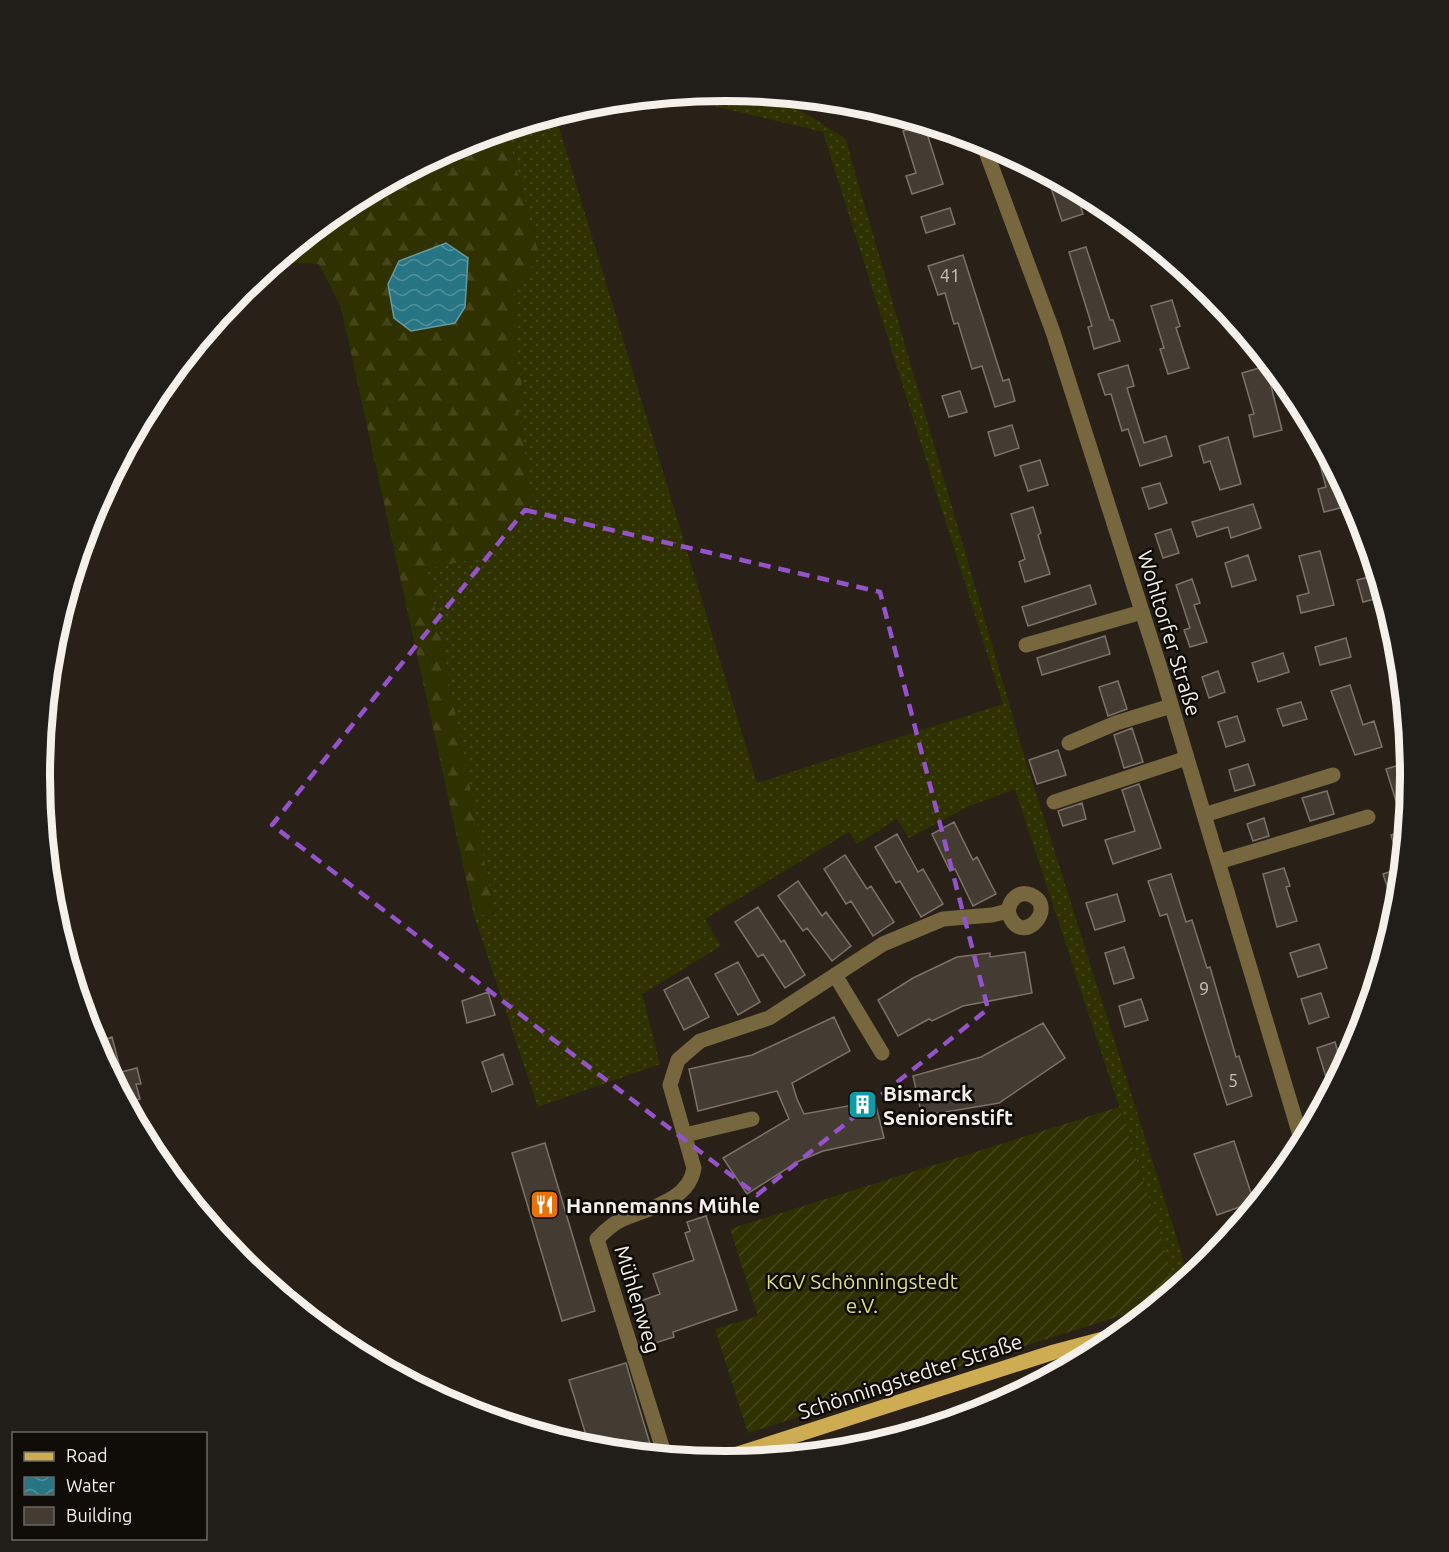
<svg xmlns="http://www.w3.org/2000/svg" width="1449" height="1552" font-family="Ubuntu,sans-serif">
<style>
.grass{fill:url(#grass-dots)}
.forest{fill:url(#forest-firs)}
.garden{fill:url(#garden-furrows)}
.water{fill:url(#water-waves);stroke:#659aa3;stroke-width:1.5}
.building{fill:#443b32;stroke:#7c7268;stroke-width:1.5}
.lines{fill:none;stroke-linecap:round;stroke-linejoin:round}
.minor{stroke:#77673e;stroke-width:15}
.major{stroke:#ceac51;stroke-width:15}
.marked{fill:none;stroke:#9453c8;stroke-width:4.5;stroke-dasharray:12 8;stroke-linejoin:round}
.labels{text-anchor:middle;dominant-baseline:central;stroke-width:5;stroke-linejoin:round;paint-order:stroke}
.number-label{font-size:18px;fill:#cac3bd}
.street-label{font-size:21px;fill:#f6f0eb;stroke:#0f0b07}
.poi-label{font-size:21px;font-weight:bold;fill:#f6f0eb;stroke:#0f0b07;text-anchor:start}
.park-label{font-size:21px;fill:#d8df8a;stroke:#0f0b07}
.rim{fill:none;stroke:#f6f0eb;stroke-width:8}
</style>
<defs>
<pattern id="grass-dots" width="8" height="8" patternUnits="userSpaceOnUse" patternTransform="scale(1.5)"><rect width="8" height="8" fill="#2f3200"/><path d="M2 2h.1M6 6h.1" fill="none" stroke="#444619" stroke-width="1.8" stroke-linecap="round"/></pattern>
<pattern id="forest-firs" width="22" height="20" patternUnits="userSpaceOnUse" patternTransform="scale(1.5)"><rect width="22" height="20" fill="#2f3200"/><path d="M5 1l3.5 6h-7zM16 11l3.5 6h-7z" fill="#444619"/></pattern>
<pattern id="garden-furrows" width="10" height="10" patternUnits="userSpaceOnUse" patternTransform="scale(1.5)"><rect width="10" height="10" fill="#2f3200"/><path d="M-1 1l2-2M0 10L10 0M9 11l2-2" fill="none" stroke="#444619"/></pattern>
<pattern id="water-waves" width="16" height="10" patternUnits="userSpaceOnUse" patternTransform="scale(1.5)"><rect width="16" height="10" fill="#277584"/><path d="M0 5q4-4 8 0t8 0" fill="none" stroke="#52909b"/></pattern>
</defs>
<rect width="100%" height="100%" fill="#292018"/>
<!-- grass -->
<path class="grass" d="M725 91 777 96 845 138 1021 745 1189 1277 1176 1288 1152 1207 1015 789 967 807 909 838 897 819 857 844 849 832 705 919 721 946 642 994 660 1064 538 1107 474 915 495 914 427 569 479 558 513 535 533 502 518 410 522 381 515 359V290L531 268 538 250 506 129 559 113 557 121 757 783 1003 704 823 132 672 96Z"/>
<!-- forest -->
<path class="forest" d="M506 129 538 251 531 268 515 290V359L522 381 518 410 533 502 513 535 479 558 427 569 495 915H474L341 307 319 264 275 262 344 206 462 143Z"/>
<!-- garden -->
<path class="garden" d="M1119 1107 1152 1207 1176 1288 1155 1305 748 1433 715 1329 758 1316 730 1229Z"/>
<!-- water -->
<path class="water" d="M446 243 468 258 465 307 455 323 411 331 394 318 388 284 399 261Z"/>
<!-- building -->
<path class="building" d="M924 124 943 184 912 194 906 176 916 173 903 131Z
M1047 175 1076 191 1083 214 1062 221Z
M950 208 955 224 926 233 921 217Z
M1086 247 1110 320H1113L1120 341 1094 349 1088 327 1092 326 1069 252Z
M963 255 1003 381 1009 379 1015 401 995 407 982 366 972 369 958 323 954 324 945 293 938 295 928 266Z
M1172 300 1180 326 1176 328 1189 368 1168 374 1160 349 1164 348 1151 306Z
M1128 365 1134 386 1127 388 1144 443 1166 436 1172 456 1140 466 1128 429 1122 431 1111 394 1105 395 1098 374Z
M1266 366 1282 430 1254 437 1249 415 1254 414 1242 373Z
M960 391 967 412 949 417 942 396Z
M1012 425 1019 448 995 456 988 432Z
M1228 437 1241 484 1220 490 1210 461 1204 463 1199 446Z
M1318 440 1335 471 1344 507 1324 512 1318 489 1326 487 1314 442Z
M1040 460 1048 485 1028 491 1020 466Z
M1160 483 1167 503 1149 509 1142 488Z
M1253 504 1261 528 1231 538 1228 527 1197 537 1192 522Z
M1033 507 1041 533 1038 535 1050 574 1025 582 1019 562 1025 559 1011 514Z
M1171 529 1179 553 1163 558 1155 534Z
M1320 551 1334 605 1301 613 1297 596 1309 593 1299 556Z
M1248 555 1256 580 1232 587 1225 563Z
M1376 575 1383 597 1363 602 1357 580Z
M1192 579 1200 603 1194 605 1207 642 1190 647 1184 630 1190 628 1176 585Z
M1090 585 1096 604 1028 626 1022 607Z
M1105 636 1110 654 1042 675 1037 658Z
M1346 638 1351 657 1320 665 1315 647Z
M1283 653 1289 672 1258 682 1252 663Z
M1218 671 1225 692 1209 698 1202 677Z
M1118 681 1127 709 1108 716 1099 687Z
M1350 685 1363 725 1374 721 1382 747 1355 755 1331 691Z
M1301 702 1307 719 1283 726 1277 709Z
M1237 716 1245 741 1226 747 1218 722Z
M1132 728 1143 762 1124 768 1114 735Z
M1058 750 1066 775 1037 784 1029 760Z
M1409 762 1408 797 1396 801 1386 769Z
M1248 764 1255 785 1235 791 1229 770Z
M1139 784 1161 848 1113 864 1105 840 1135 831 1122 790Z
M1327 791 1334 814 1310 821 1302 798Z
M1082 803 1086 819 1063 826 1058 811Z
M1264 818 1269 836 1253 841 1247 824Z
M954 822 973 860 977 857 996 894 973 906 955 869 950 871 932 834Z
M1405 831 1401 867 1391 835Z
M897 834 918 872 923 869 943 904 921 917 900 881 896 883 875 847Z
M845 855 867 889 871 886 894 922 873 936 851 901 846 904 824 869Z
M1284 868 1290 886 1286 887 1297 921 1277 927 1263 874Z
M1401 868 1397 910 1396 912 1383 874Z
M1171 874 1186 922 1192 920 1207 968 1210 967 1236 1057 1239 1056 1252 1096 1227 1105 1167 914 1160 916 1148 881Z
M798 881 822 916 826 912 851 946 832 961 807 928 803 931 778 896Z
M1117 894 1125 921 1095 930 1086 903Z
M758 907 781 942 784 940 805 975 785 988 763 954 758 957 735 922Z
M1319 944 1327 968 1298 977 1290 953Z
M1124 947 1134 978 1114 984 1105 953Z
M1025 952 1032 993 963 1006 932 1021 929 1019 898 1036 878 1000 913 978 957 957 990 953V957Z
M738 962 760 1002 738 1015 715 974Z
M688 977 709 1017 684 1030 664 990Z
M488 992 495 1015 467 1023 462 1001Z
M1321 993 1329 1017 1309 1024 1301 999Z
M1141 999 1148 1020 1125 1027 1119 1006Z
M834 1017 850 1051 792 1083 797 1099 804 1114 875 1101 884 1138 823 1151 799 1161 747 1194 723 1158 789 1119 777 1091 698 1111 689 1069 752 1055Z
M1043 1023 1065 1058 999 1103 922 1116 913 1076 981 1057Z
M112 1037 121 1072 137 1068 141 1084H136L140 1099 126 1103 94 1043Z
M1335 1042 1342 1067 1330 1090 1317 1048Z
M503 1054 513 1084 492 1092 482 1062Z
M1234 1141 1254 1202 1217 1215 1194 1154Z
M545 1143 595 1311 562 1321 512 1153Z
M706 1216 737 1310 673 1332 674 1337 652 1344 648 1331 645 1332 638 1302 660 1294 653 1274 694 1260 685 1233 690 1231 687 1222Z
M626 1363 630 1377 653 1454 590 1448 569 1380Z"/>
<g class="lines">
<!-- minor -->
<path class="minor" d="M982 141 1053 332 1161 671 1302 1142
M1026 645 1142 612
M1069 743 1116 723 1171 706
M1054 802 1187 758
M1204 815 1333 775
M1218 862 1368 817
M835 975 882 1053
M685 1135 752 1119
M665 1456 597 1239C604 1232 611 1225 619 1221 646 1208 689 1202 694 1168L670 1085 678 1060 700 1041 769 1018 883 944 943 919 992 915 1008 911C1019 951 1060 908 1031 895 1018 890 1010 900 1008 911"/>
<!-- major -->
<path class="major" d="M716 1461 1054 1352 1118 1335"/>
</g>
<!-- marked area -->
<path class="marked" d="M525 510 880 592 988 1009 757 1195 272 825Z"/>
<!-- icons -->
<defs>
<symbol id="building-square" viewBox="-11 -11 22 22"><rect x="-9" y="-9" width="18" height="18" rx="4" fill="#0f9aa8" stroke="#0f0b07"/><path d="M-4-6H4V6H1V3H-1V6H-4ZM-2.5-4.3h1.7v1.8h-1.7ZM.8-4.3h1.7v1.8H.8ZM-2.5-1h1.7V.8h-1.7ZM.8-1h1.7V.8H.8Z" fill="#fff"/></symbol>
<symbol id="restaurant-square" viewBox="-11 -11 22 22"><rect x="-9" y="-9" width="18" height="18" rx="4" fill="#e8710a" stroke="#0f0b07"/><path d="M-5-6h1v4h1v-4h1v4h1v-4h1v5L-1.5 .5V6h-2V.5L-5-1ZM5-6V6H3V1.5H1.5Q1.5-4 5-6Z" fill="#fff"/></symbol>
</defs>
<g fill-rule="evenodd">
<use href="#building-square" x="846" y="1088" width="33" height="33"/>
<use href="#restaurant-square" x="528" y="1188" width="33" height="33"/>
</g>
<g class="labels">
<!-- number labels -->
<g class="number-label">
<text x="950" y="275">41</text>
<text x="1204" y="988">9</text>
<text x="1233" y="1080">5</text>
</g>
<!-- street labels -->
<g class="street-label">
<text transform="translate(1170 633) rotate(73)">Wohltorfer Straße</text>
<text transform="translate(638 1299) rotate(73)">Mühlenweg</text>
<text transform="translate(910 1376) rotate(-18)">Schönningstedter Straße</text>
</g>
<!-- poi labels -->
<g class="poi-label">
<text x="883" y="1093">Bismarck<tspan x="883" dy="24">Seniorenstift</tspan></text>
<text x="566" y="1205">Hannemanns Mühle</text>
</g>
<!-- park labels -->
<g class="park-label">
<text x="862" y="1281">KGV Schönningstedt<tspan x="862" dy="24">e.V.</tspan></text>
</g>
</g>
<!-- crop -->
<path d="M0 0H1449V1552H0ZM50 776a675 675 0 1 1 1350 0a675 675 0 1 1-1350 0Z" fill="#211d19" fill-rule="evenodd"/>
<path class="rim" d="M50 776a675 675 0 1 1 1350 0a675 675 0 1 1-1350 0Z"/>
<!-- legend -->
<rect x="12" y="1432" width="195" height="108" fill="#0f0b07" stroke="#6b6762" stroke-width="1.5"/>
<rect x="24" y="1452" width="30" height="9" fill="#ceac51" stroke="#6b6762" stroke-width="1.5"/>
<text x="66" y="1462" font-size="18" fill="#f6f0eb">Road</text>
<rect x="24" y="1477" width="30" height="18" fill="url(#water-waves)" stroke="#6b6762" stroke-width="1.5"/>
<text x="66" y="1492" font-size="18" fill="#f6f0eb">Water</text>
<rect x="24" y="1507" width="30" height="18" fill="#443b32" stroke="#6b6762" stroke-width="1.5"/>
<text x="66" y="1522" font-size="18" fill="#f6f0eb">Building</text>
</svg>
